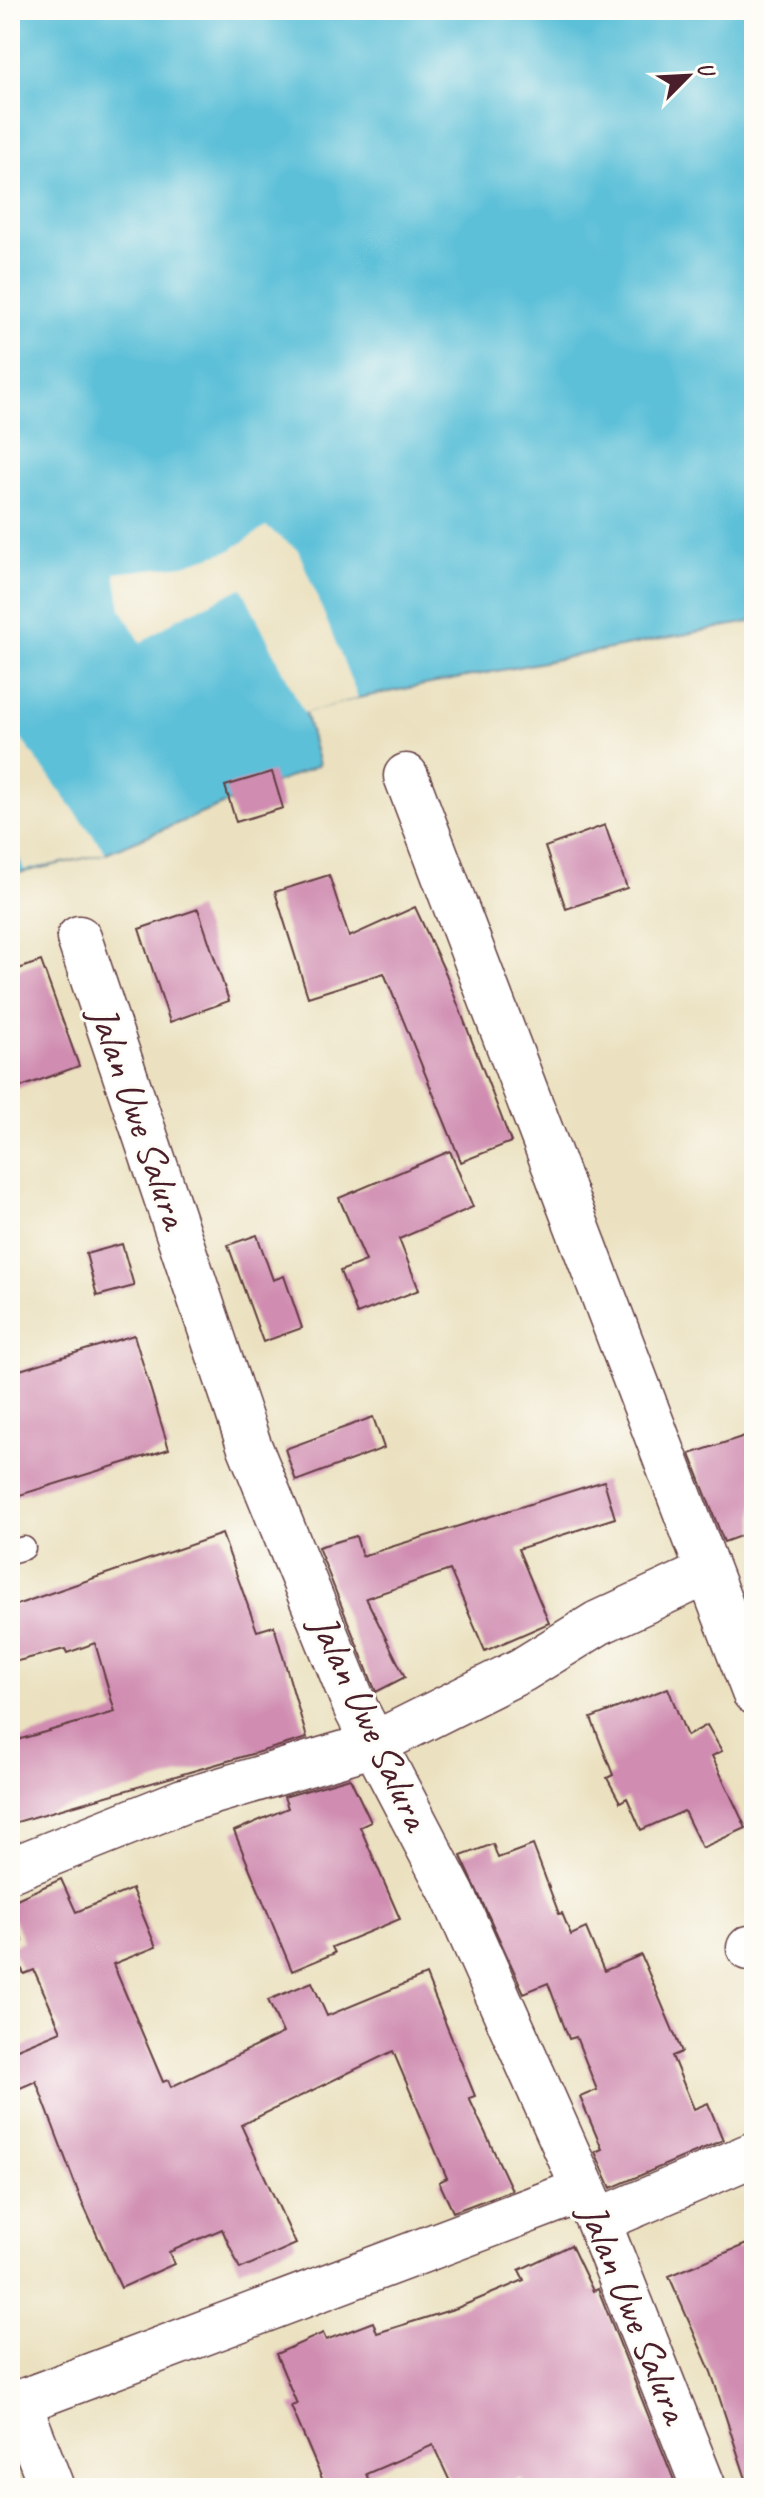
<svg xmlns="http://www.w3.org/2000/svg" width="764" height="2498" font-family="Caveat,sans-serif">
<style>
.water{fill:#5bc0d8;stroke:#527082;stroke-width:2}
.pier{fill:#ebe1c0}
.building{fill:#d08db1}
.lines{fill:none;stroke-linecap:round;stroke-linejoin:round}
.lane-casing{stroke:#623c41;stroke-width:25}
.street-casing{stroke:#623c41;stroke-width:47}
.lane{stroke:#fff;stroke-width:22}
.street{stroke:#fff;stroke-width:44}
.labels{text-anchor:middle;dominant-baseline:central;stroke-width:6;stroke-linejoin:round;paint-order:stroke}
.street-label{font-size:40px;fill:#4a1f2b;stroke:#fdfcf7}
</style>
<rect width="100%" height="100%" fill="#fdfcf7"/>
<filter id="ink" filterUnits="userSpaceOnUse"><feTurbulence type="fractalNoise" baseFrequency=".0125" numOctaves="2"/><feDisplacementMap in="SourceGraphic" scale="16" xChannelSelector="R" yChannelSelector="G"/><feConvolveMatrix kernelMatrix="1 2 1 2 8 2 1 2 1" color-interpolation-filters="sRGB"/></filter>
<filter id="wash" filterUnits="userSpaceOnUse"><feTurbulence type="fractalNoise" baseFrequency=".006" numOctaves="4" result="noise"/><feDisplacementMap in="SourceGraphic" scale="32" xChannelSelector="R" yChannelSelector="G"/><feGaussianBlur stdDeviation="1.8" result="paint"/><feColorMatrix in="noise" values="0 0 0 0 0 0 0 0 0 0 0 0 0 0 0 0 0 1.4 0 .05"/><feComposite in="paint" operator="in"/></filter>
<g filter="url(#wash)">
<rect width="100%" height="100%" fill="#ebe1c0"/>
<!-- water -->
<path class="water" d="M10 10H754V621L358 698 305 712 319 765 106 853 10 875Z"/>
<!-- pier -->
<path class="pier" d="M266 527 298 550 358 698 304 713 242 588 178 618 141 643 121 609 115 573 184 565 231 550Z
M10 724 106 853 24 870 10 833Z"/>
<g id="blocks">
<!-- building -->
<path class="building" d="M272 772 283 808 236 822 225 786Z
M605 825 627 888 566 909 545 847Z
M329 875 349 937 415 907 446 974 511 1142 461 1162 384 973 308 997 275 892Z
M198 909 229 1001 170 1022 139 929Z
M41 961 79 1066 10 1091V972Z
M450 1151 473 1207 399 1239 419 1290 357 1314 340 1271 366 1261 339 1198Z
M257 1235 273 1280 284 1276 302 1328 263 1342 228 1245Z
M122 1244 134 1286 97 1296 86 1254Z
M134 1335 169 1449 10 1498V1373Z
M373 1417 384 1448 296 1481 285 1449Z
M754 1433V1531L724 1542 690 1454Z
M604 1481 615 1518 518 1549 549 1623 485 1651 450 1570 366 1598 405 1677 376 1692 318 1547 356 1536 362 1556Z
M222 1534 257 1631 274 1626 307 1738 10 1824V1742L115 1712 95 1643 67 1653 65 1649 10 1663V1607Z
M668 1688 687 1736 707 1725 722 1751 712 1756 746 1828 702 1848 684 1811 641 1830 627 1798 620 1802 607 1778 613 1775 591 1718Z
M350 1778 371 1822 360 1827 400 1919 332 1947 335 1953 292 1971 234 1831 288 1808 284 1797Z
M493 1844 498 1858 533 1845 559 1914 562 1913 571 1935 586 1928 604 1971 641 1955 682 2052 672 2056 694 2109 708 2103 723 2140 611 2188 595 2152 602 2149 580 2097 597 2090 576 2037 569 2039 548 1983 524 1993 461 1856Z
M61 1879 76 1912 132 1889 156 1947 113 1964 163 2082 168 2080 171 2087 283 2033 268 2000 312 1982 327 2016 426 1975 475 2096 469 2098 512 2190 453 2212 439 2182 447 2178 393 2051 241 2125 296 2244 240 2269 222 2229 169 2252 174 2264 121 2288 82 2202 36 2081 18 2089 10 2069V2052L61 2031 34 1970 24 1974 11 1947 23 1941 10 1911V1902Z
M754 2241V2484L748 2485 711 2372 669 2276Z
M571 2245 593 2291 598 2289 677 2488H525L521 2478 499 2488H453L433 2445 366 2474 372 2488H326L291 2406 297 2404 276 2354 323 2333 326 2340 373 2322 377 2333 457 2308 524 2280 519 2270Z"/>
</g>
</g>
<g filter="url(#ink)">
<use href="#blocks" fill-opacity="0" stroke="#623c41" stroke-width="2"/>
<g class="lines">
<defs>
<path id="lane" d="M10 1552 24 1548"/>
<path id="street" d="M406 776 754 1692
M79 938 249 1445 357 1711 453 1895 598 2221 704 2488
M10 1870 183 1801 372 1745 522 1670 598 1623 706 1573
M749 1948 754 1947
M598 2221 754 2154
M19 2403 52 2488
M10 2406 583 2190"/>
</defs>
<!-- lane casing -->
<use href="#lane" class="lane-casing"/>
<!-- street casing -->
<use href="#street" class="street-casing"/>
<!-- lane -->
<use href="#lane" class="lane"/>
<!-- street -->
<use href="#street" class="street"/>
</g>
</g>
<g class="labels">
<!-- street labels -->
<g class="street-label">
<text transform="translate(139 1117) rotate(71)">Jalan Uwe Salura</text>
<text transform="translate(370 1722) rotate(65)">Jalan Uwe Salura</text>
<text transform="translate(634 2313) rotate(68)">Jalan Uwe Salura</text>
</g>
</g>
<!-- margin -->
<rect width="764" height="2498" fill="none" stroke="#fdfcf7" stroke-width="40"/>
<!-- north arrow -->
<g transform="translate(688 76) rotate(66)" stroke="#fdfcf7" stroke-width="6" paint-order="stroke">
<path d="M0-6L14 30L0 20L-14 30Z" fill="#4a1f2b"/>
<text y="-12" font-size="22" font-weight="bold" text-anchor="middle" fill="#4a1f2b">U</text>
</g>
</svg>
